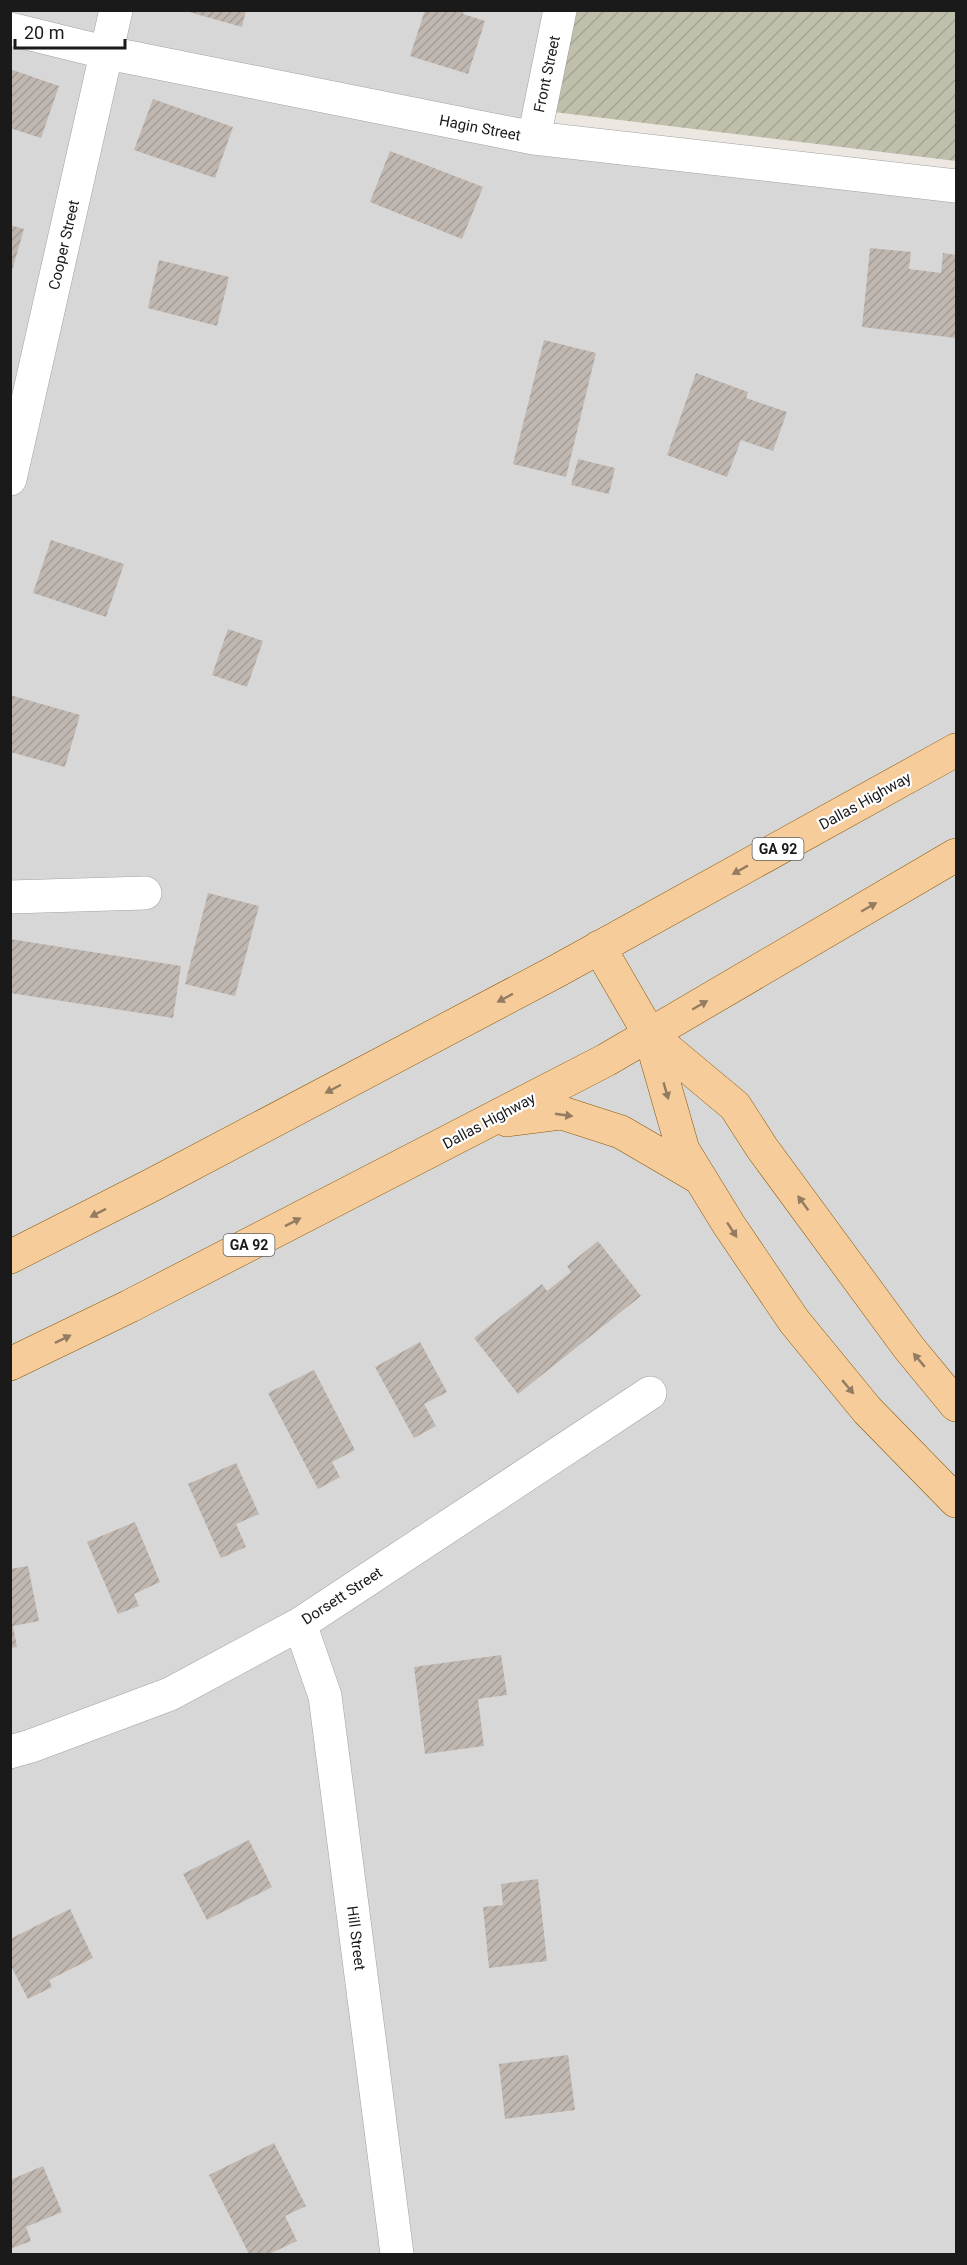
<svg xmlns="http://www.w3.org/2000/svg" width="967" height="2265" font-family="Roboto,sans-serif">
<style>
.residential{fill:#d8d7d7}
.construction{fill:url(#construction-furrows)}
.building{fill:url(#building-hatch)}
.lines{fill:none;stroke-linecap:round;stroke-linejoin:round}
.minor-casing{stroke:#a1a1a1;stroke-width:34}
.major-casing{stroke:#895a08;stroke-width:34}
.minor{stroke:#fff;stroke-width:33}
.major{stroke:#f6cc9b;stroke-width:33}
.oneway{fill:#937c61}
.labels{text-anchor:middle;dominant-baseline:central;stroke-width:4.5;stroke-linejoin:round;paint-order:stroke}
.shield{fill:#fff;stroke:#5f5f5f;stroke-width:1.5}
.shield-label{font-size:14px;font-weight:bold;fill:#1a1a1a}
.street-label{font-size:15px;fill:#1a1a1a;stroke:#fff}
</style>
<defs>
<pattern id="construction-furrows" width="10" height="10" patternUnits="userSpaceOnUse" patternTransform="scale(1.5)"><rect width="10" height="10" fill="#bfbfac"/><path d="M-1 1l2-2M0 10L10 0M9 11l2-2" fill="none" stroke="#a4a493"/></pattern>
<pattern id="building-hatch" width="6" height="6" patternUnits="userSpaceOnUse" patternTransform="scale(1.5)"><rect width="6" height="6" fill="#c0b7b0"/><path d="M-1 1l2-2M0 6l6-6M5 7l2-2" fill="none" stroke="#a49d97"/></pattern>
</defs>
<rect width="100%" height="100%" fill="#ece7e0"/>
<!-- residential -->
<path class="residential" d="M11 11H560L534 138 956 186V2254H11Z"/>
<!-- construction -->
<path class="construction" d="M577 11H956V161L554 112Z"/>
<!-- building -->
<path class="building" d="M182 10H246L242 27Z
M425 10H464L463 14 485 21 468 74 410 56Z
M10 69 59 86 41 138 10 128Z
M153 99 233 127 215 178 134 150Z
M390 151 483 187 462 239 370 202Z
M10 225 24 229 11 274H10Z
M870 248 911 252 909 269 941 273 943 253 956 255V338L862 327Z
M159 260 229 277 217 326 148 308Z
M544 340 596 353 566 477 513 464Z
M696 373 748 392 746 398 787 412 773 451 741 440 727 477 667 455Z
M578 459 615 468 609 494 571 485Z
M51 540 124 564 106 617 33 593Z
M228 629 263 641 247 687 212 675Z
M10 695 80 715 65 767 10 752Z
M208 893 259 906 235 996 185 984Z
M10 939 181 966 173 1018 10 993Z
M598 1241 641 1296 518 1394 474 1338 542 1284 547 1291 571 1272 567 1266Z
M420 1342 447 1392 424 1404 436 1426 414 1438 375 1367Z
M314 1370 355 1450 332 1462 340 1477 318 1489 268 1393Z
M236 1463 259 1514 236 1524 246 1547 221 1558 188 1484Z
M135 1522 160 1582 134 1594 139 1606 118 1614 87 1542Z
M28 1566 39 1621 13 1626 17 1647 10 1648V1569Z
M501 1655 507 1695 478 1699 484 1746 425 1754 414 1667Z
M249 1840 272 1887 207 1920 183 1874Z
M538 1879 547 1961 489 1968 483 1907 503 1905 501 1884Z
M70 1909 93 1958 49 1980 52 1987 28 1999 10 1964V1939Z
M568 2055 575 2110 505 2119 499 2064Z
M274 2143 306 2206 285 2216 297 2241 269 2254H249L209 2175Z
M43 2166 62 2212 26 2227 31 2241 10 2249V2180Z"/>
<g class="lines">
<defs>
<path id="minor" d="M10 29 108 53 534 138 956 186
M534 138 560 10
M10 479 116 10
M10 897 145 893
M300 1624 325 1696 397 2254
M10 1752 31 1746 170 1694 300 1624 650 1393"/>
<path id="major" d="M599 947 650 1035 683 1150 729 1225 794 1321 867 1410 956 1501
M650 1035 735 1106 762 1148 909 1348 956 1405
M507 1120 562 1113 621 1132 698 1177
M10 1257 150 1186 557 971 956 750
M10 1364 130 1306 606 1060 956 855"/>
</defs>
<!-- minor casing -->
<use href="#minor" class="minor-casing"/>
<!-- major casing -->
<use href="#major" class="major-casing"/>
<!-- minor -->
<use href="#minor" class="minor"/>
<!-- major -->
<use href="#major" class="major"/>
</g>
<!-- one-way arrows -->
<defs><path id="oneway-solid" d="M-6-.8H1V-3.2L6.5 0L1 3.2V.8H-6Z" transform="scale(1.5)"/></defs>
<g class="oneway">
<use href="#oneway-solid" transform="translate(740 870) rotate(151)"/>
<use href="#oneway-solid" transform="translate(869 907) rotate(-30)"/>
<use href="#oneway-solid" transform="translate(505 998) rotate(152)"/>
<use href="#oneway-solid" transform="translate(700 1005) rotate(-30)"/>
<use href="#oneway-solid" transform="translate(333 1089) rotate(152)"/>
<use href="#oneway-solid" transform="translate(666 1091) rotate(74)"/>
<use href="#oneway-solid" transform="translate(564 1115) rotate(8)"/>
<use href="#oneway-solid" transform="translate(803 1203) rotate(-126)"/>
<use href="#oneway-solid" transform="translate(98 1213) rotate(153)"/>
<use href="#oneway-solid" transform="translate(293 1222) rotate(-27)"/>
<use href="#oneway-solid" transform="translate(732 1230) rotate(57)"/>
<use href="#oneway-solid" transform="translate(63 1339) rotate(-26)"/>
<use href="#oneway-solid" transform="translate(919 1360) rotate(-130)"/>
<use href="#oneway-solid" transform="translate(848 1387) rotate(50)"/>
</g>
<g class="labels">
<!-- shield labels -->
<g class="shield">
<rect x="752.5" y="838" width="51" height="22" rx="4.5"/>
<rect x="223.5" y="1234" width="51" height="22" rx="4.5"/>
</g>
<g class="shield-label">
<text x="778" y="849">GA 92</text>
<text x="249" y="1245">GA 92</text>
</g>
<!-- street labels -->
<g class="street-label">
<text transform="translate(547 74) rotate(-78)">Front Street</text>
<text transform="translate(480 128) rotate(11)">Hagin Street</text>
<text transform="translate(64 245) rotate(-77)">Cooper Street</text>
<text transform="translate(865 801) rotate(-29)">Dallas Highway</text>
<text transform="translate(489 1121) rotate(-28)">Dallas Highway</text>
<text transform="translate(342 1596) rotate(-33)">Dorsett Street</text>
<text transform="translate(356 1938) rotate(83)">Hill Street</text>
</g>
</g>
<!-- border -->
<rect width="967" height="2265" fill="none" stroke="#1a1a1a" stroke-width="24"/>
<!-- scale -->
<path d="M15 39v9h110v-9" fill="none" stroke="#1a1a1a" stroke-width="3"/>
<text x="24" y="39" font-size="18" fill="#1a1a1a" stroke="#ffffff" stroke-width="4.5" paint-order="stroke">20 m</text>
</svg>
